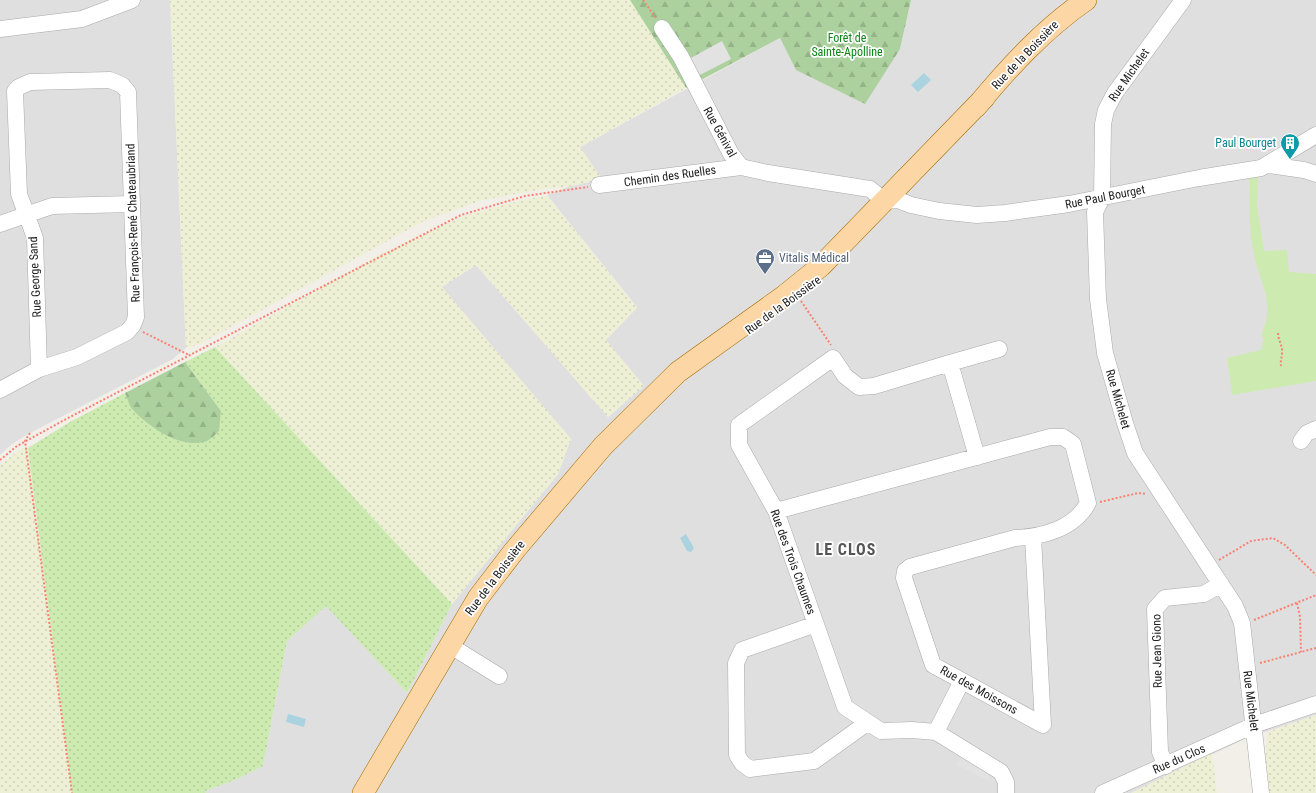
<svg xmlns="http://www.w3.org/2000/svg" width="1316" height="793" font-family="'Roboto Condensed',sans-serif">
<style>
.residential{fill:#e0dfdf}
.farmland{fill:url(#farmland-dots)}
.grass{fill:url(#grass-dots)}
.forest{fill:url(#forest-firs)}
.garden{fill:#cdebb0}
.parking{fill:#e2e2e2}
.water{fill:#aad3df}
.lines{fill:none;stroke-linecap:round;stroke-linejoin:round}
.minor-casing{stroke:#a9a9a9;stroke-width:17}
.major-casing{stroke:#a06b00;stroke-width:22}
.path{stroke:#fa8072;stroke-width:2;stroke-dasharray:2 2;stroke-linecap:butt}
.minor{stroke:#fff;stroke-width:16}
.major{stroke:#fcd6a4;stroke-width:21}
.labels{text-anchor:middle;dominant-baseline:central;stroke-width:3.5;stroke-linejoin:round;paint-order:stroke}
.park-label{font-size:12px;fill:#0c8416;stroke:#fff}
.street-label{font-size:12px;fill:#222;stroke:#fff}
.culture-label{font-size:12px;fill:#0d838f;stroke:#fff;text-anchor:end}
.service-label{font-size:12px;fill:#4e5e75;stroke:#fff;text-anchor:start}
.district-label{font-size:16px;font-weight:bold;letter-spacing:1px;fill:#555;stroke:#fff}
</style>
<defs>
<pattern id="farmland-dots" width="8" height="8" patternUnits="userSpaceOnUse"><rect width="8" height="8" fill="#eef0d5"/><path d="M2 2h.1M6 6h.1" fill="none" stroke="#ccceb7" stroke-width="1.8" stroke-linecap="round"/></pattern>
<pattern id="grass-dots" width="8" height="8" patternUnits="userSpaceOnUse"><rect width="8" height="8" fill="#cdebb0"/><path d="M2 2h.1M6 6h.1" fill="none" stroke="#b0c997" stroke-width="1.8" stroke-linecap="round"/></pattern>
<pattern id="forest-firs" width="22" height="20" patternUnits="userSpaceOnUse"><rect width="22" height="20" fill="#add19e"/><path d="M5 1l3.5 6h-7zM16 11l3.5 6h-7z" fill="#95b388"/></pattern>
</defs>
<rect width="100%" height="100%" fill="#f2efe9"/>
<!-- residential -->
<path class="residential" d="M0 0H170L186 348 173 359 30 433 12 444 0 455Z
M911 0H1316V715L1245 739 1131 793H206L205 791 235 780 263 766 287 641 326 605 407 693 452 604 558 474 571 439 441 287 476 265 608 417 644 386 605 340 637 307 547 195 568 187 580 147 780 38 796 70 900 49Z"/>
<!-- farmland -->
<path class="farmland" d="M170 0H630L686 88 580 147 602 179 568 187 548 188 479 201 422 222 202 343 186 348Z
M547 195 637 308 606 340 644 386 608 417 476 265 442 287 571 439 558 474 452 604 215 347 381 254 464 216 515 202Z
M22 448H28L72 793H0V465Z
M1316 715V793H1261L1268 732Z
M1212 753 1217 793H1131Z"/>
<!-- grass -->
<path class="grass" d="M215 347 452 604 407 693 326 606 287 641 263 766 235 780 205 791 206 793H72L28 448 70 422 125 393C137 422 161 433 189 443L221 411 185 362Z"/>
<!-- forest -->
<path class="forest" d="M630 0H911L900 49 865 104 796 70 780 38 686 88Z
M185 362 221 411 219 431C216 434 211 439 207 441 182 450 150 428 133 410 129 406 128 399 125 393Z"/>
<!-- garden -->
<path class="garden" d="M1258 173 1257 206 1264 251 1287 250 1289 272 1316 274V381L1232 395 1227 358 1261 350 1264 338 1261 336C1276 300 1261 288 1254 254 1248 228 1250 200 1249 174Z"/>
<!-- parking -->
<path class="parking" d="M722 41 731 59 696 77 687 60Z
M962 756 991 771 987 780 957 765Z"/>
<!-- water -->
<path class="water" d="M924 73 931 80 918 92 911 85Z
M686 534 694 548 691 552 687 551 680 538Z
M288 714 306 719 304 727 286 722Z"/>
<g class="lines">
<defs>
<path id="minor" d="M1183 0 1115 93 1106 110 1103 124 1102 198 1095 212 1098 299 1105 353 1125 423 1135 453 1235 606 1242 623 1261 793
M662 28 681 57 731 154 741 167 768 173 870 189 885 201 898 200 911 205 939 211 977 215 1005 213 1069 204 1199 178 1261 168 1316 135
M0 29 82 19 132 0
M1268 165 1304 170 1316 174
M599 185 741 167
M0 224 52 206 132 204
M950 363 999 349
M0 390 39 369 77 357 127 332 133 325 136 317 128 92 122 85 110 80 30 82 19 87 15 91 19 194 35 238 39 369
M1301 441 1307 433 1316 429
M977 457 950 363 874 386 859 387 845 376 833 358 739 425V445L776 511 845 707 881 731 912 730 936 732 1001 772 1006 782V793
M776 511 1050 437H1063L1073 444 1088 503C1074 529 1042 537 1015 538L910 567 905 571 904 578 933 665 1043 725 1033 537
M816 624 742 650 736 663 737 755 742 763 750 769 814 761 867 723
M449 645 499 676
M936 732 962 681
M1166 766 1160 752 1155 609 1165 598 1204 594 1221 584
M1103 793 1254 725 1316 704"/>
<path id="major" d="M976 107C1009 67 1044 29 1086 0
M363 793 478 598 514 551 603 446 678 372 784 296 821 266 985 97"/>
</defs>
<!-- minor casing -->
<use href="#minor" class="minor-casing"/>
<!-- major casing -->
<use href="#major" class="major-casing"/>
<!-- path -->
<path class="path" d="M643 0 656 18
M801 301 831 345
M143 332 189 355
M1278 333C1278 340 1283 347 1282 353 1282 358 1280 361 1281 366
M30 433 25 441 72 793
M0 460 17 446 68 418 461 215 525 196 588 187
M1100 502 1138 493 1146 494
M1219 560 1251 541 1273 538 1285 545 1316 575
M1297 603 1300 617 1301 652
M1254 620 1316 595
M1260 663 1316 648"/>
<!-- minor -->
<use href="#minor" class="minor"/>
<!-- major -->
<use href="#major" class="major"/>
</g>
<!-- icons -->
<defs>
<symbol id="building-pin" viewBox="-11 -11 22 30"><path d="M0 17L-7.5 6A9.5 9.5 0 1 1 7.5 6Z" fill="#0f9aa8" stroke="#fff"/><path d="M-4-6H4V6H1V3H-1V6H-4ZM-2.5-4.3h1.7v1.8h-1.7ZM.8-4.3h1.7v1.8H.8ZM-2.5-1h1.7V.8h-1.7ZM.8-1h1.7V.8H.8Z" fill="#fff"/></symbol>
<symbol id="office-pin" viewBox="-11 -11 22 30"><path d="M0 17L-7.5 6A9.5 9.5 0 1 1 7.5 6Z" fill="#5c6f8a" stroke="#fff"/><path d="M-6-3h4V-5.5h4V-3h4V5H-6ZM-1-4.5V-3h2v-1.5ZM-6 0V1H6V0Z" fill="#fff"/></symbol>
</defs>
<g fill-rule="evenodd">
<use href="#building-pin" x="1279" y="132" width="22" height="30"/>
<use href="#office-pin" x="754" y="247" width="22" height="30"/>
</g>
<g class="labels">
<!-- park labels -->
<g class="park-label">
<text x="847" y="38">Forêt de<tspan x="847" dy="14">Sainte-Apolline</tspan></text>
</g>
<!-- street labels -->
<g class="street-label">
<text transform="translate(1025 55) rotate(-46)">Rue de la Boissière</text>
<text transform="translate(1129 75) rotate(-55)">Rue Michelet</text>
<text transform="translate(720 132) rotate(61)">Rue Génival</text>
<text transform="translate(670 176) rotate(-8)">Chemin des Ruelles</text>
<text transform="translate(1105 197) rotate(-11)">Rue Paul Bourget</text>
<text transform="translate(133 223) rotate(-92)">Rue François-René Chateaubriand</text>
<text transform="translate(35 277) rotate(-93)">Rue George Sand</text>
<text transform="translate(783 305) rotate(-36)">Rue de la Boissière</text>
<text transform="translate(1118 399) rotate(74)">Rue Michelet</text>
<text transform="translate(793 562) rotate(70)">Rue des Trois Chaumes</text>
<text transform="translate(495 578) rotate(-53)">Rue de la Boissière</text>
<text transform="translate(1157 651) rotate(-91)">Rue Jean Giono</text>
<text transform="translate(979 690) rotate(29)">Rue des Moissons</text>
<text transform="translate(1251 701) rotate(83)">Rue Michelet</text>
<text transform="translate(1179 759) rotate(-24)">Rue du Clos</text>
</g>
<!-- culture labels -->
<g class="culture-label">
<text x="1276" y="143">Paul Bourget</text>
</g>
<!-- service labels -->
<g class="service-label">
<text x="779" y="258">Vitalis Médical</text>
</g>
<!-- district labels -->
<g class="district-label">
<text x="846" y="549">LE CLOS</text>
</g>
</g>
</svg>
